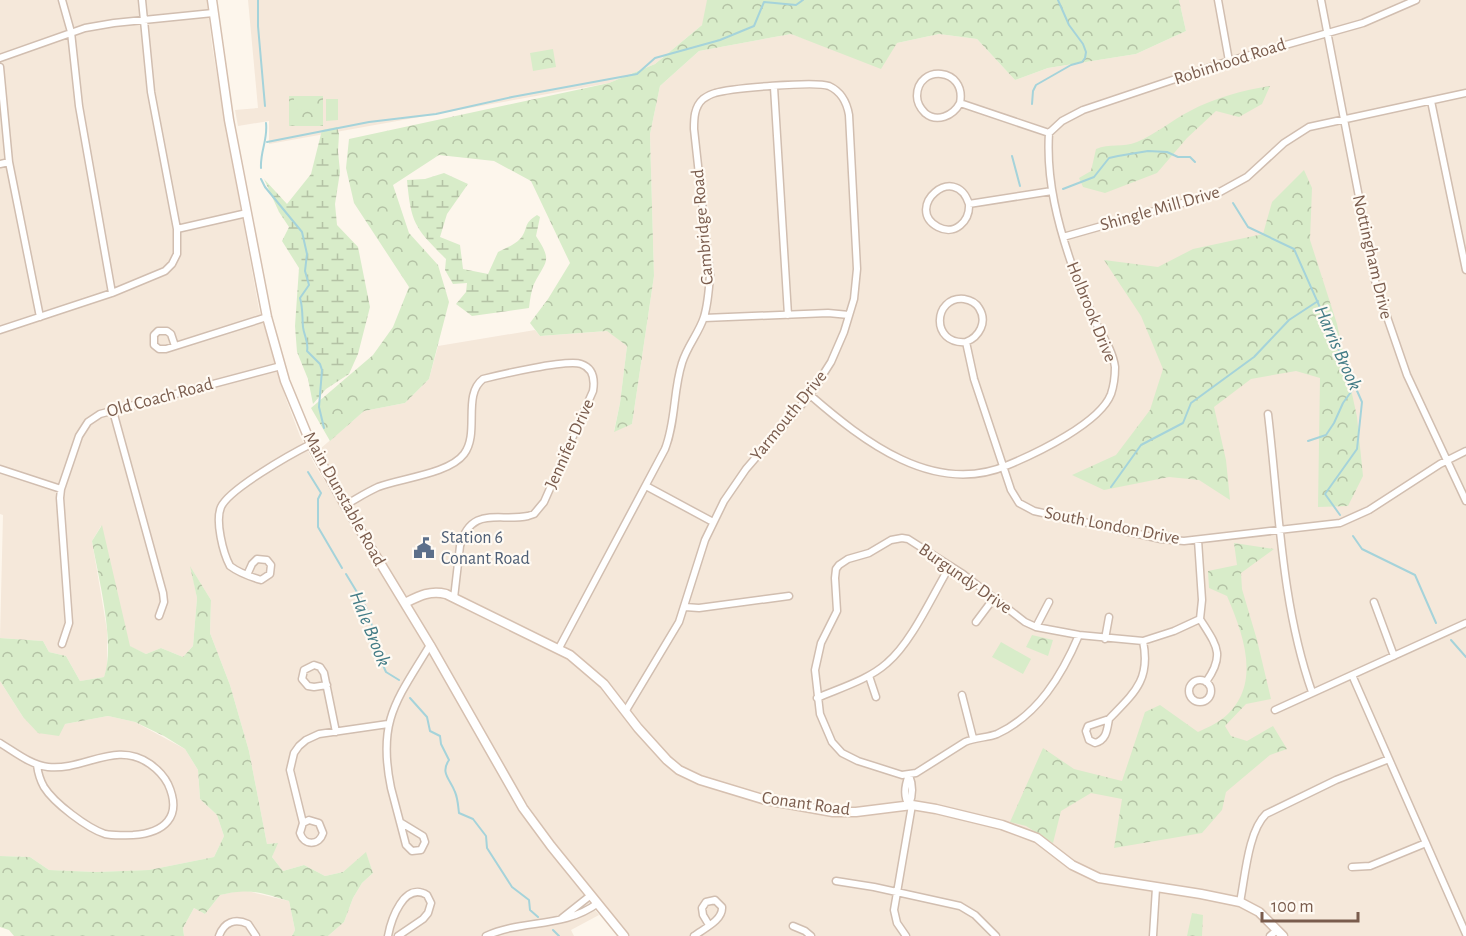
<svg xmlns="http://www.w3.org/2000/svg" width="1466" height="936" font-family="'Alegreya Sans',sans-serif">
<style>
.residential{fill:#f5e8da}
.forest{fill:url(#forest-crowns)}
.wetland{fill:url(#wetland-marsh)}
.pitch{fill:#d8ecc9}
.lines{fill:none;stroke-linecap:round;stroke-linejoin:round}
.stream{stroke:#a5d3da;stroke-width:2}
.street-casing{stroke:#d1beb0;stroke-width:9}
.secondary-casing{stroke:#d6c0b0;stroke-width:11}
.street{stroke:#fff;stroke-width:6}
.secondary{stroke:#fff;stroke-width:8}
.labels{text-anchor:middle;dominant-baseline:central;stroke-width:4.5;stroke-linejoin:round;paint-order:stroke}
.street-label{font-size:18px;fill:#7a5c4d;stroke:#fffaf3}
.service-label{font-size:18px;fill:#4e5e75;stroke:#fffaf3;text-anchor:start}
.water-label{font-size:20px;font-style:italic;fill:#437c86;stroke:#fffaf3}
</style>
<defs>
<pattern id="forest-crowns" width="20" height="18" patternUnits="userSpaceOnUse" patternTransform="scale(1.5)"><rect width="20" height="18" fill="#d8ecc9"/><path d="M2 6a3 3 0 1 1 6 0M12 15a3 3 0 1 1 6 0" fill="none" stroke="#b4c2a5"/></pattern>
<pattern id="wetland-marsh" width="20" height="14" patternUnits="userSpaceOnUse" patternTransform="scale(1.5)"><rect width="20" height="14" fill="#d8ecc9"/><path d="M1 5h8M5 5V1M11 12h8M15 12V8" fill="none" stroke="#b4c2a5"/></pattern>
</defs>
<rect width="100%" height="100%" fill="#fdf6ec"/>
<!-- residential -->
<path class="residential" d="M0 0H207L212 45 225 123 259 309 286 399 300 436 315 465 432 658 514 801 532 828 599 915 571 930 574 936H328L344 922 353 898 362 883 373 873 366 853 343 872 325 876 304 865 283 871 272 857 277 843 267 844 249 751 230 685 210 633 211 600 191 568 197 598 193 646 183 657 161 648 146 654 129 646 101 526 92 541 107 630V668L104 677 80 681 66 656 49 652 43 641 0 638 3 515 0 514Z
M248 0H749L702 25 655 64 609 83 269 144V121L238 126 235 110 258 108Z
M1179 0H1466V936H629L554 842 525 801 320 449 364 411 405 403 429 379 438 346 535 330 540 336 608 331 627 346 620 403 614 431 632 424 654 276 650 134 660 86 699 51 791 34 834 49 897 43 939 34 977 39 1015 80 1048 68 1136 54 1186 31Z
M0 681 23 717 65 724 108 716 135 722 185 749 198 770 200 799 217 815 224 836 214 857 149 870 96 872 49 870 30 857 0 856Z
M243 890 289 901 295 930 292 936H184L183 928 194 908 205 914 220 895Z"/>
<!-- forest -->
<path class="forest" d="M707 0H1179L1186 31 1136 54 1048 68 1015 80 977 39 939 34 897 43 881 69 791 34 699 51 660 86 650 134 654 276 632 424 614 432 620 403 627 346 607 331 540 336 530 323 548 299 570 263 531 181 494 161 439 155 393 185 409 233 438 265 449 302 429 379 405 403 364 411 330 441 311 408 373 355 393 327 409 287 354 203 346 168 349 139 609 83 655 64 702 25Z
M553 49 556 67 533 71 530 53Z
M1270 86 1262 104 1239 117 1216 111 1187 138 1157 173 1105 193 1083 187 1079 178 1091 171 1096 149C1109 143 1123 148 1137 142 1156 134 1172 120 1190 111 1214 98 1243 90 1270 86Z
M289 96H323V126H289Z
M1304 170 1312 188 1310 240 1337 324 1357 417 1363 476 1348 506 1318 507 1320 378 1296 371 1251 379 1214 407 1226 460 1230 500 1199 480 1169 477 1104 490 1072 475 1116 455 1150 410 1163 369 1141 316 1104 260 1158 267 1193 249 1263 234 1272 202Z
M102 525 130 646 146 654 161 648 183 657 193 646 197 598 190 566 211 600 210 633 230 685 249 751 267 844 278 843 272 857 283 871 304 865 325 876 343 872 366 852 373 873 362 883 353 898 344 922 328 936H292L295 930 289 901C260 892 250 888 220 895L205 914 194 908 183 928 184 936H14L9 930 0 927V856L30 857 49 870 96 872 149 870 214 857 224 836 217 815 200 799 198 770 185 749 164 736 135 722 108 716 65 724 59 736 38 733 23 717 0 681V638L43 641 49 652 66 656 80 681 104 677C116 643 98 577 92 541Z
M1234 543 1274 549 1241 573 1242 589 1257 640 1271 699 1246 704 1225 726 1231 736 1247 741 1273 726 1287 749 1270 755 1226 792 1222 810 1202 833 1114 848 1122 799 1091 793 1061 811 1053 843 1026 826 1010 822 1043 748 1074 769 1122 781 1145 712 1160 705 1198 732C1206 728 1216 724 1222 719 1263 687 1244 636 1227 596L1209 588 1208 571 1237 565Z
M1032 635 1053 640 1048 656 1026 647Z
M1192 913 1203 915 1202 936H1187Z"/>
<!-- wetland -->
<path class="wetland" d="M337 127 339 134 338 151 340 172 335 204 337 225 358 247 370 307 358 354 349 374 326 389 313 404 308 379 297 352 295 326 299 268 282 241 289 227 279 212 264 179 287 204 311 174 322 130Z
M444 173 468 184 447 214 440 237 460 245 463 269 488 274 498 252C506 248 514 245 520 239 529 229 522 224 537 215L540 217 536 236C553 262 546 260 534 284 531 291 530 300 529 308L472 316 456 304 466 292 467 283 453 284 445 270 446 259C415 228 411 224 407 180L425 179Z"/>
<!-- pitch -->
<path class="pitch" d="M294 98H317V109L294 110Z
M326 99H338V120L326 121Z
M1001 642 1031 659 1023 674 992 657Z"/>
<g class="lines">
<!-- stream -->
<path class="stream" d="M258 0V26L265 106
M1032 104 1033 91 1036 85 1071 65 1082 62 1085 58 1086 52 1083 44 1069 25 1058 0
M267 142 369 122 436 114 512 97 637 74 655 58 720 40 754 26 764 2 796 5 803 0
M1012 156 1020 186
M261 168C260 151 268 140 266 123
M261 179 265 187 302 232 307 254 305 271 309 285 300 298C303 308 302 316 303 327 304 336 309 342 307 351L320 364 322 370 319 407 324 428
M1063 189 1094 177 1109 158 1118 156 1148 151 1167 152 1178 157H1190L1195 162
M1233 203 1248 227 1294 249 1362 402 1357 449 1325 494 1340 515
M1308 441 1326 435 1334 423 1343 403 1356 385
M308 472 321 493 318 499V527L342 568
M1111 487 1141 445 1183 423 1191 403 1254 357 1289 320 1318 301
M1353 536 1362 549 1415 575 1436 623
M346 574 366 607 373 629 371 638 386 672 399 680
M1451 640 1466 657
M410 698 427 717 430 731 440 736 441 744 449 760C440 773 450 779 455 792 458 799 458 806 459 813L473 819 486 836 487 848 512 887 529 900 530 910 538 917
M553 930 559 936"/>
<defs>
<path id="street" d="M62 0 71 32 79 106 112 293
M142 0 151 92 177 229
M1218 0 1229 61
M1321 0 1376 285 1407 375 1466 501
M0 58 85 28 114 23 213 13
M0 67 9 162 40 317
M774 87 788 315
M1431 101 1466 270
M960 103C953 116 937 123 925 113 920 108 917 102 917 96 917 64 967 67 960 103L1049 133
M1049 133 1062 121 1083 110 1229 61 1363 23 1416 0
M0 164 9 162
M969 204C970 221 955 236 938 227 903 208 955 161 969 204L1052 191
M1063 237 1218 193 1247 177 1284 143 1309 127 1466 93
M704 318 828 313 849 315
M0 330 112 293 165 271 172 264 177 254V229L247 213
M966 342C979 337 988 322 979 308 976 303 970 300 964 299 933 296 930 345 966 342L974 379 1011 490 1019 503 1034 511 1161 539 1184 541 1340 523 1369 510 1440 464 1466 451
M175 346 171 334 167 331H158L154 335V345L159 349H166L267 317
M810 395C863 441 934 497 1008 465 1037 453 1100 423 1111 394 1114 385 1115 376 1115 367 1113 352 1104 338 1097 325 1089 308 1080 289 1074 271 1058 226 1046 180 1049 133
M113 411 163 593 164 602 159 616
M1268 414C1279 506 1281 604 1312 692
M0 469 61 489
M646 486 713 522
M345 505C356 499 367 492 378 487 401 478 449 474 464 454 480 433 462 395 483 379 499 375 567 359 581 364 593 368 595 379 593 391L544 502 534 514 528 516C499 522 471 505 460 546L454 598
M247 575 252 564 257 559 267 560 271 565 270 574 261 580C251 577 238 572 230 566 223 553 215 521 221 507 229 489 291 454 311 444
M1374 602 1394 656
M685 607 699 608 789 596
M1200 619C1216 645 1226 654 1206 682
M976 622 994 598
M1036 627 1049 602
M1079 635C1062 675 1038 715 997 734 987 738 976 737 965 742L916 773 902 775 858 761 842 753 832 742 820 714 815 670 821 643 837 611 835 578 836 569 839 565 848 559 869 553 891 540 902 538 908 539 963 574 1025 622 1036 627 1079 635 1143 641 1174 631 1200 619 1202 600 1198 540
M1105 639 1109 617
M62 644 69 623 60 498 61 489 79 436 88 422 100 414 281 366
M559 648 665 449C676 421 673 391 682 363 687 346 699 333 704 317 708 304 709 289 710 275L694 129C694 119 694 107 703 99 706 97 711 94 715 93 730 88 816 81 829 86 842 92 847 103 849 115L857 269 854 299 844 332 831 362 810 395 746 469 724 501 705 540 679 622 625 712
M1352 675 1466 934
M869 676 876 697
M1189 691a11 11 0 1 1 22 0a11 11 0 1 1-22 0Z
M327 685 314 687 308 686 302 679 304 670 314 665 320 667 324 673 336 732
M962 695 973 738
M817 698C840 688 868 680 887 663 912 642 933 594 950 566
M1275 710 1466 623
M1109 719C1134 693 1151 680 1143 641
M1109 719C1107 729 1107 740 1095 743L1089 740 1086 731 1088 726Z
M0 743C15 752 31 765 48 767 84 771 116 740 150 764 157 769 164 776 168 784 183 817 164 833 133 835 123 835 114 836 105 834 87 828 54 803 44 787 40 780 38 773 37 765
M909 805C903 796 905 785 909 775
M909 805C913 795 913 785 909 775
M400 822 423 836 425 842 421 850 412 851 406 845 391 788C377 720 397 700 430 645
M303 823 309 820 319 823 323 833C319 846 304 846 300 833L303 823 290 770 294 753 299 746 306 740 319 734 388 724
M1352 867 1370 866 1426 843
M836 881 874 887 960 906 975 915 996 936
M1240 902C1245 878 1248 831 1266 814L1336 780 1389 759
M562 918 591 895
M793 926 805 931 811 936
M219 936C224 922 235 918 248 924L256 936
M388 936C391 920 404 881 427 895L431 903 428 913 423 919 398 936
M486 936C523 919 563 929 598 903
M694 936C705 928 723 920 722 907L715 900 706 902 702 908 703 915 709 925
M906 936 897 923 894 910 912 805
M1153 936 1156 888
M1270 936 1277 930"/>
<path id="secondary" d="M212 0 229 120 267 317 285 381 311 444 345 505 430 645 523 808 551 846 624 936
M405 603C419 596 430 590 446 594L570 655 604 684 638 728 667 760 679 770 700 780 766 800 833 812H856L912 805 936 809 1002 825 1037 838 1072 865 1099 878 1201 894 1240 902 1259 912 1283 936"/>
</defs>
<!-- street casing -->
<use href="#street" class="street-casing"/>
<!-- secondary casing -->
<use href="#secondary" class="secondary-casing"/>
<!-- street -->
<use href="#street" class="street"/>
<!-- secondary -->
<use href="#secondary" class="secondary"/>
</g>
<!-- icons -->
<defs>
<symbol id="civic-bare" viewBox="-9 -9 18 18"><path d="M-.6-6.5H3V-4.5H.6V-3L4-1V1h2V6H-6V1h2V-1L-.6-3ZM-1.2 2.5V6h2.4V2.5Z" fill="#5c6f8a" stroke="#fffaf3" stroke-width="2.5" paint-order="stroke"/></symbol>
</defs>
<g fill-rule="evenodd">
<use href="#civic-bare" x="409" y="533" width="30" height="30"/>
</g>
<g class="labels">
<!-- street labels -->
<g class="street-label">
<text transform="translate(1230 62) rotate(-18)">Robinhood Road</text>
<text transform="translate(1160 209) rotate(-16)">Shingle Mill Drive</text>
<text transform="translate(703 227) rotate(-95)">Cambridge Road</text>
<text transform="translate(1372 257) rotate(77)">Nottingham Drive</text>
<text transform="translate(1091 312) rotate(68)">Holbrook Drive</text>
<text transform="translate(160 398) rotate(-15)">Old Coach Road</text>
<text transform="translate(789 416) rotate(-51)">Yarmouth Drive</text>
<text transform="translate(570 444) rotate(-66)">Jennifer Drive</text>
<text transform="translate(344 499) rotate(61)">Main Dunstable Road</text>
<text transform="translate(1112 526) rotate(11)">South London Drive</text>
<text transform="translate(965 579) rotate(35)">Burgundy Drive</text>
<text transform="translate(806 804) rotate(8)">Conant Road</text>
</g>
<!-- service labels -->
<g class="service-label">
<text x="441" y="538">Station 6<tspan x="441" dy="21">Conant Road</tspan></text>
</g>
<!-- water labels -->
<g class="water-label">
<text transform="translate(1338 348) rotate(66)">Harris Brook</text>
<text transform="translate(370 629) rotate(68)">Hale Brook</text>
</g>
</g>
<!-- scale -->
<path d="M1262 912v9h96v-9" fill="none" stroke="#7a5c4d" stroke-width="3"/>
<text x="1271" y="912" font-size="18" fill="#7a5c4d" stroke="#fffaf3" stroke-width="4.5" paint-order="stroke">100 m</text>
</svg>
